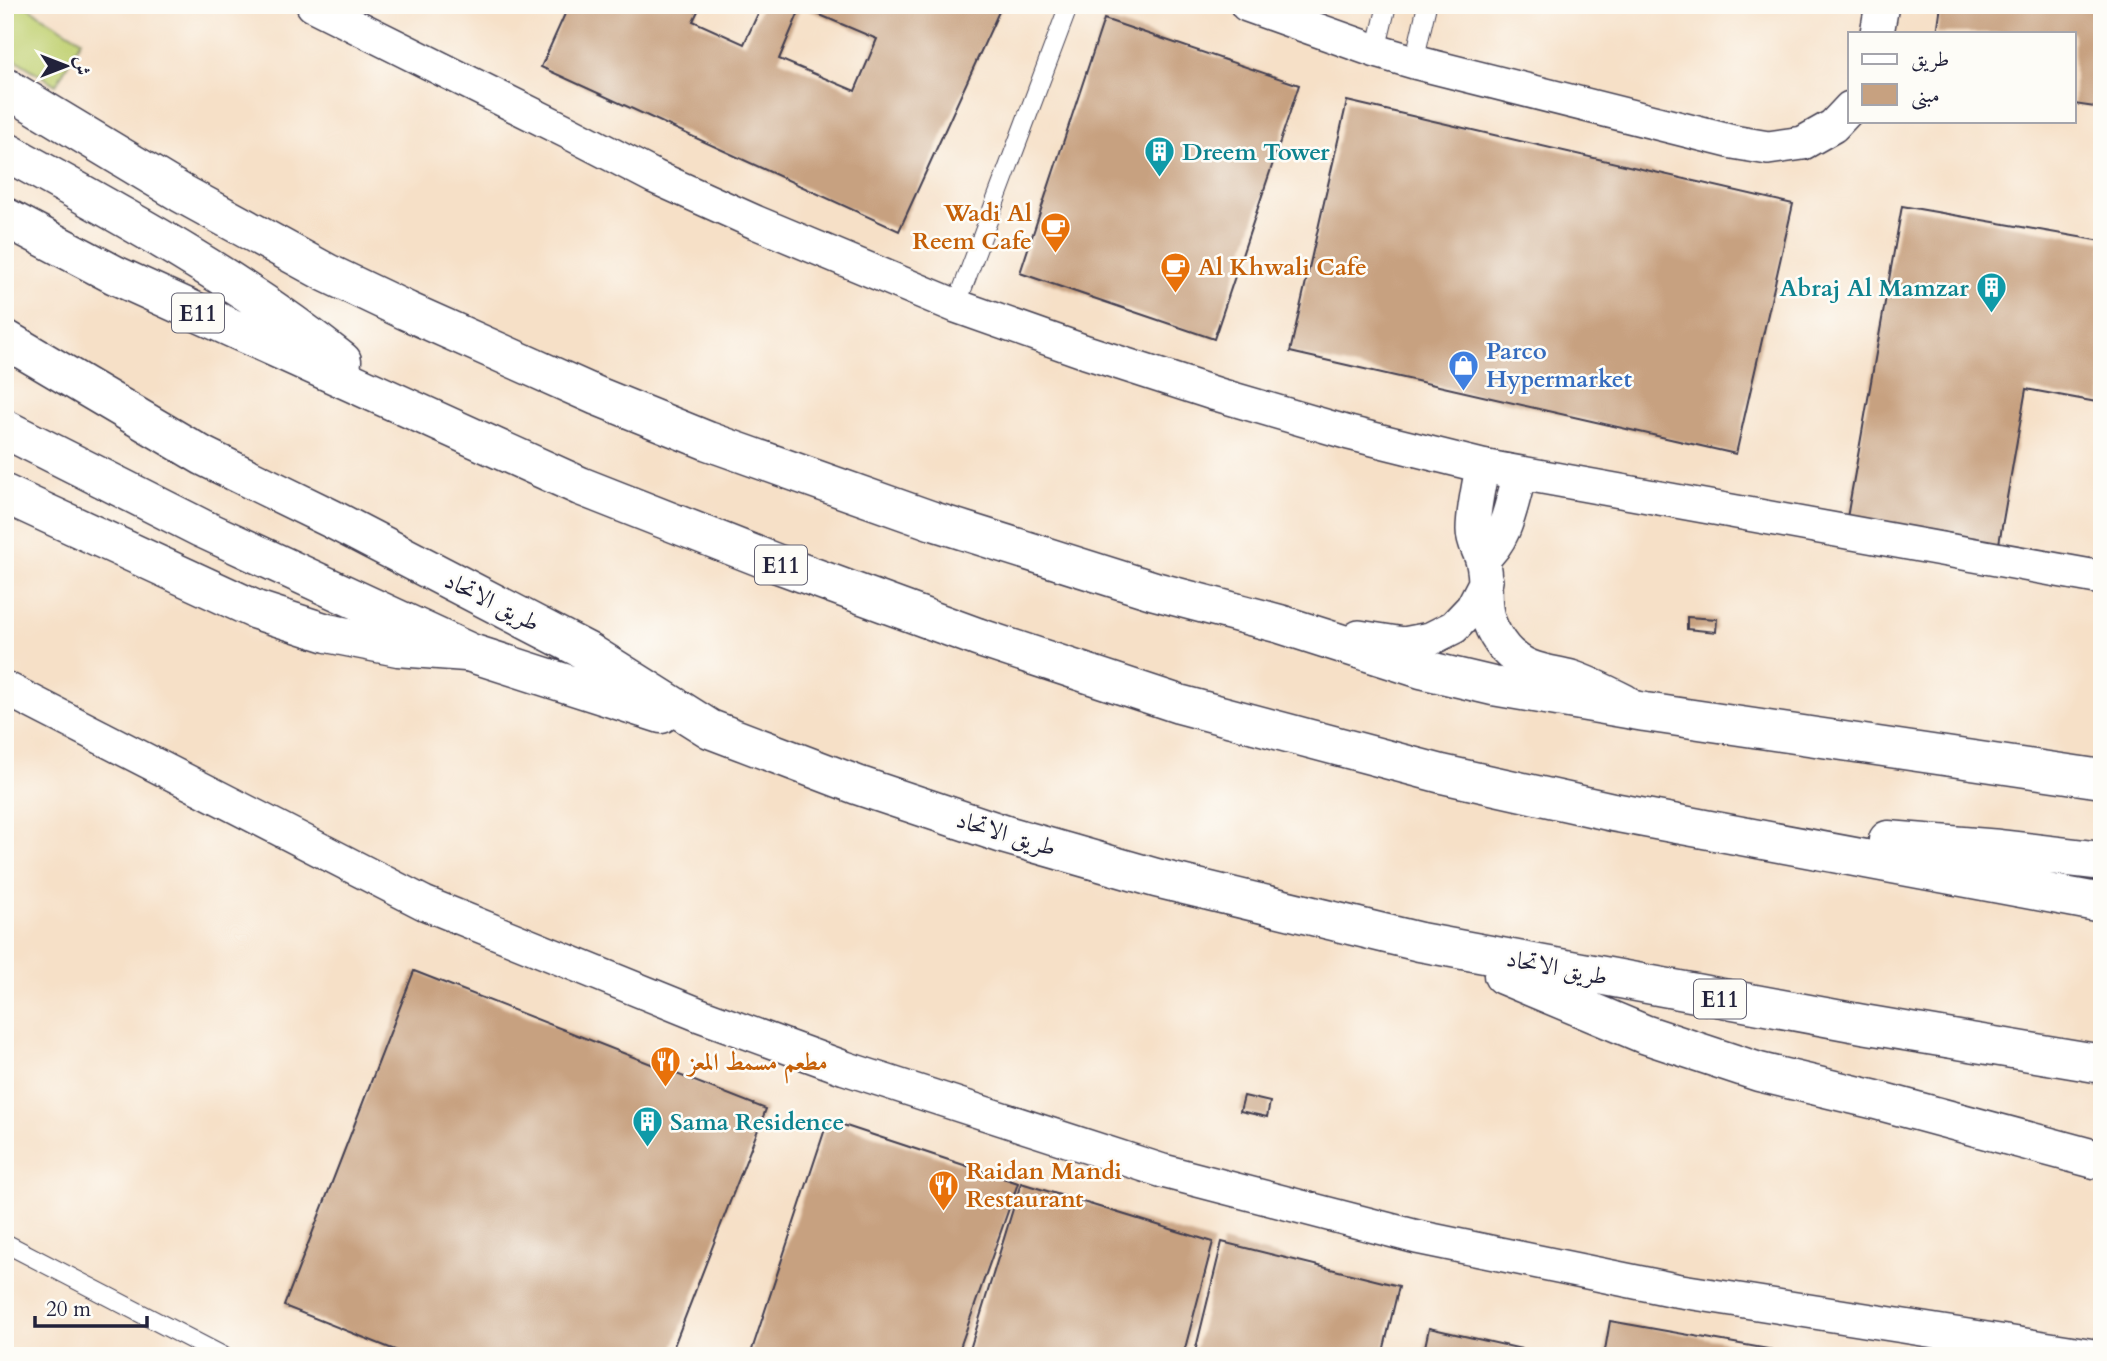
<svg xmlns="http://www.w3.org/2000/svg" width="2107" height="1361" font-family="Cardo,Amiri,serif">
<style>
.green{fill:#c1d173;stroke:#727a57;stroke-width:2}
.building{fill:#c7a180;fill-rule:evenodd}
.lines{fill:none;stroke-linecap:round;stroke-linejoin:round}
.lane-casing{stroke:#423e50;stroke-width:20}
.street-casing{stroke:#423e50;stroke-width:36}
.primary-casing{stroke:#423e50;stroke-width:41}
.highway-casing{stroke:#423e50;stroke-width:41}
.lane{stroke:#fff;stroke-width:18}
.street{stroke:#fff;stroke-width:33}
.primary{stroke:#fff;stroke-width:38}
.highway{stroke:#fff;stroke-width:38}
.labels{text-anchor:middle;dominant-baseline:central;stroke-width:5;stroke-linejoin:round;paint-order:stroke}
.shield{fill:#fdfcf7;stroke:#646373;stroke-width:2}
.shield-label{font-size:23px;font-weight:bold;fill:#22223b}
.culture-label{font-size:24px;font-weight:bold;fill:#0d838f;stroke:#fdfcf7;text-anchor:start}
.food-label{font-size:24px;font-weight:bold;fill:#c56008;stroke:#fdfcf7;text-anchor:start}
.shop-label{font-size:24px;font-weight:bold;fill:#366cbe;stroke:#fdfcf7;text-anchor:start}
.street-label{font-size:24px;fill:#22223b;stroke:#fdfcf7}
</style>
<rect width="100%" height="100%" fill="#fdfcf7"/>
<filter id="ink" filterUnits="userSpaceOnUse"><feTurbulence type="fractalNoise" baseFrequency=".0143" numOctaves="2"/><feDisplacementMap in="SourceGraphic" scale="14" xChannelSelector="R" yChannelSelector="G"/><feConvolveMatrix kernelMatrix="1 2 1 2 8 2 1 2 1" color-interpolation-filters="sRGB"/></filter>
<filter id="wash" filterUnits="userSpaceOnUse"><feTurbulence type="fractalNoise" baseFrequency=".00686" numOctaves="4" result="noise"/><feDisplacementMap in="SourceGraphic" scale="28" xChannelSelector="R" yChannelSelector="G"/><feGaussianBlur stdDeviation="1.57" result="paint"/><feColorMatrix in="noise" values="0 0 0 0 0 0 0 0 0 0 0 0 0 0 0 0 0 1.4 0 .05"/><feComposite in="paint" operator="in"/></filter>
<g filter="url(#wash)">
<rect width="100%" height="100%" fill="#f6e0c7"/>
<!-- green -->
<path class="green" d="M5 5H24L81 40 56 85 5 53Z"/>
<g id="blocks">
<!-- building -->
<path class="building" d="M569 5H701L693 21 744 44 762 5H1002L899 231 541 67ZM801 7 877 39 855 91 779 59Z
M1941 5H2102V108L2074 104V33H1937Z
M1104 19 1299 85 1214 339 1020 273Z
M1347 101 1793 204 1736 454 1290 352Z
M1902 206 2102 241V403L2026 389 1997 555 1845 529Z
M1687 617 1717 619 1716 632 1687 629Z
M414 971 766 1109 670 1356H410L284 1306Z
M1244 1096 1270 1102 1267 1117 1240 1111Z
M828 1120 1018 1183 957 1356H750Z
M1021 1183 1213 1242 1183 1356H968Z
M1222 1242 1399 1286 1382 1356H1194Z
M1610 1321 1796 1354V1356H1604Z
M1429 1328 1548 1355V1356H1423Z"/>
</g>
</g>
<g filter="url(#ink)">
<use href="#blocks" fill-opacity="0" stroke="#423e50" stroke-width="2"/>
<g class="lines">
<defs>
<path id="lane" d="M1376 51 1387 5
M1414 62 1427 5
M956 306 1069 5
M5 1243 223 1356"/>
<path id="street" d="M313 5 568 132 655 177 755 222 956 306 1086 352 1216 394 1349 433 1482 466 2102 578
M1247 5 1376 51 1414 62 1733 142 1768 148 1803 143 1833 126 1850 108
M1877 33 1882 5
M1482 466C1479 487 1473 509 1473 530 1473 542 1479 549 1482 560 1487 576 1484 592 1486 608 1488 626 1501 648 1515 658 1531 671 1552 672 1571 677 1589 683 1607 692 1625 701
M1482 559C1507 539 1511 504 1520 474
M1359 637 1404 644 1430 639 1454 627 1472 608 1486 581
M5 688 424 903 700 1015 845 1068 1163 1171 1417 1237 1675 1290 2094 1356"/>
<path id="primary" d="M5 87 181 193 327 273 407 311 597 396 708 441 933 521 1155 591 1280 624 1421 669 1493 686 1645 712 2102 779
M5 494 256 610 327 633 398 647 466 652"/>
<path id="highway" d="M5 151C121 215 238 278 342 361
M5 217 115 275 580 486 778 564 977 637 1179 704 1442 774 1613 812 2102 903
M5 339 203 456 332 519 588 652 710 729 857 785 1006 835 1156 878 1420 942 1863 1024 2102 1064
M5 429 201 528 471 653 661 714
M1888 840 2000 849 2102 861
M1503 975 1644 1034 1759 1072 1876 1100 2102 1161"/>
</defs>
<!-- lane casing -->
<use href="#lane" class="lane-casing"/>
<!-- street casing -->
<use href="#street" class="street-casing"/>
<!-- primary casing -->
<use href="#primary" class="primary-casing"/>
<!-- highway casing -->
<use href="#highway" class="highway-casing"/>
<!-- lane -->
<use href="#lane" class="lane"/>
<!-- street -->
<use href="#street" class="street"/>
<!-- primary -->
<use href="#primary" class="primary"/>
<!-- highway -->
<use href="#highway" class="highway"/>
</g>
</g>
<!-- icons -->
<defs>
<symbol id="building-pin" viewBox="-11 -11 22 30"><path d="M0 17L-7.5 6A9.5 9.5 0 1 1 7.5 6Z" fill="#0f9aa8" stroke="#fdfcf7"/><path d="M-4-6H4V6H1V3H-1V6H-4ZM-2.5-4.3h1.7v1.8h-1.7ZM.8-4.3h1.7v1.8H.8ZM-2.5-1h1.7V.8h-1.7ZM.8-1h1.7V.8H.8Z" fill="#fff"/></symbol>
<symbol id="cafe-pin" viewBox="-11 -11 22 30"><path d="M0 17L-7.5 6A9.5 9.5 0 1 1 7.5 6Z" fill="#e8710a" stroke="#fdfcf7"/><path d="M-5.5-4.5H6V0H3Q3 3.5 0 3.5H-2.5Q-5.5 3.5-5.5 0ZM3-3.2v2h1.7v-2ZM-6 4.5H4V6H-6Z" fill="#fff"/></symbol>
<symbol id="shop-pin" viewBox="-11 -11 22 30"><path d="M0 17L-7.5 6A9.5 9.5 0 1 1 7.5 6Z" fill="#3f7fe0" stroke="#fdfcf7"/><path d="M-5-2.5h2.3a2.7 3.5 0 0 1 5.4 0H5L5.5 6h-11ZM-1.5-2.5h3a1.5 2.3 0 0 0-3 0Z" fill="#fff"/></symbol>
<symbol id="restaurant-pin" viewBox="-11 -11 22 30"><path d="M0 17L-7.5 6A9.5 9.5 0 1 1 7.5 6Z" fill="#e8710a" stroke="#fdfcf7"/><path d="M-5-6h1v4h1v-4h1v4h1v-4h1v5L-1.5 .5V6h-2V.5L-5-1ZM5-6V6H3V1.5H1.5Q1.5-4 5-6Z" fill="#fff"/></symbol>
</defs>
<g fill-rule="evenodd">
<use href="#building-pin" x="1142" y="134" width="35" height="47"/>
<use href="#cafe-pin" x="1038" y="210" width="35" height="47"/>
<use href="#cafe-pin" x="1158" y="250" width="35" height="47"/>
<use href="#building-pin" x="1974" y="270" width="35" height="47"/>
<use href="#shop-pin" x="1446" y="348" width="35" height="47"/>
<use href="#restaurant-pin" x="648" y="1044" width="35" height="47"/>
<use href="#building-pin" x="630" y="1104" width="35" height="47"/>
<use href="#restaurant-pin" x="926" y="1168" width="35" height="47"/>
</g>
<g class="labels">
<!-- shield labels -->
<g class="shield">
<rect x="172" y="293.5" width="52" height="39" rx="5"/>
<rect x="755" y="545.5" width="52" height="39" rx="5"/>
<rect x="1694" y="979.5" width="52" height="39" rx="5"/>
</g>
<g class="shield-label">
<text x="198" y="313">E11</text>
<text x="781" y="565">E11</text>
<text x="1720" y="999">E11</text>
</g>
<!-- culture labels -->
<g class="culture-label">
<text x="1182" y="152">Dreem Tower</text>
<text x="1969" y="288" text-anchor="end">Abraj Al Mamzar</text>
<text x="670" y="1122">Sama Residence</text>
</g>
<!-- food labels -->
<g class="food-label">
<text x="1032" y="213" text-anchor="end">Wadi Al<tspan x="1032" dy="28">Reem Cafe</tspan></text>
<text x="1198" y="267">Al Khwali Cafe</text>
<text x="688" y="1062">مطعم مسمط المعز</text>
<text x="966" y="1171">Raidan Mandi<tspan x="966" dy="28">Restaurant</tspan></text>
</g>
<!-- shop labels -->
<g class="shop-label">
<text x="1486" y="351">Parco<tspan x="1486" dy="28">Hypermarket</tspan></text>
</g>
<!-- street labels -->
<g class="street-label">
<text transform="translate(492 602) rotate(27)">طريق الاتحاد</text>
<text transform="translate(1006 834) rotate(17)">طريق الاتحاد</text>
<text transform="translate(1557 968) rotate(11)">طريق الاتحاد</text>
</g>
</g>
<!-- margin -->
<rect width="2107" height="1361" fill="none" stroke="#fdfcf7" stroke-width="28"/>
<!-- legend -->
<rect x="1848" y="32" width="228" height="91" fill="#fdfcf7" stroke="#a5a5ac" stroke-width="2"/>
<rect x="1862" y="54" width="35" height="10" fill="#ffffff" stroke="#a5a5ac" stroke-width="2"/>
<text x="1911" y="66" font-size="21" fill="#22223b">طريق</text>
<rect x="1862" y="84" width="35" height="21" fill="#c7a180" stroke="#a5a5ac" stroke-width="2"/>
<text x="1911" y="102" font-size="21" fill="#22223b">مبنى</text>
<!-- north arrow -->
<g transform="translate(66 66) rotate(90)" stroke="#fdfcf7" stroke-width="5" paint-order="stroke">
<path d="M0-5L12 26L0 18L-12 26Z" fill="#22223b"/>
<text y="-10" font-size="19" font-weight="bold" text-anchor="middle" fill="#22223b">ش</text>
</g>
<!-- scale -->
<path d="M35 1316v10h112v-10" fill="none" stroke="#22223b" stroke-width="3.5"/>
<text x="46" y="1316" font-size="21" fill="#22223b" stroke="#fdfcf7" stroke-width="5" paint-order="stroke">20 m</text>
</svg>
